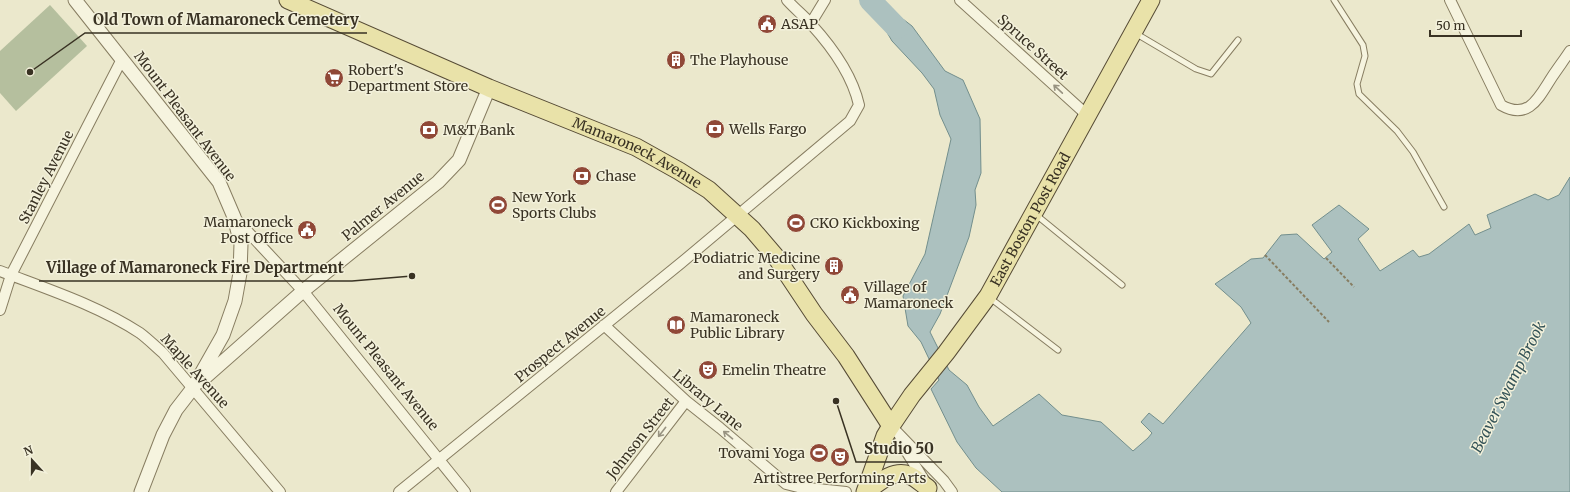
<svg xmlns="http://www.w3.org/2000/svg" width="1570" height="492" font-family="Merriweather,serif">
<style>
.cemetery{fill:#b5bf9e}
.water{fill:#acc1bf;stroke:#738f8d}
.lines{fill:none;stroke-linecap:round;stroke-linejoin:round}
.river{stroke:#acc1bf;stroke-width:22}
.service-casing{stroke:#877d61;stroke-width:7}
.minor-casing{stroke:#877d61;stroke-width:12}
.tertiary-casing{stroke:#877d61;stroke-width:15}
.primary-casing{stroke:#564b35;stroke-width:19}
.path{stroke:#877d61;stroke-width:2;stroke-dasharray:3 2;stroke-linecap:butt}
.service{stroke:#f6f4df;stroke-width:5}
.minor{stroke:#f6f4df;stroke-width:10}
.tertiary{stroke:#f6f4df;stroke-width:13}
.primary{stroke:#e9e2a9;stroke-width:17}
.oneway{stroke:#989381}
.labels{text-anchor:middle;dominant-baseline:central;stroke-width:3;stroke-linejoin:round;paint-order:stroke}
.poi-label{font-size:14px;fill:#393223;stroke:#f3f1db;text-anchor:start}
.street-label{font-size:14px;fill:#393223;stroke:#f3f1db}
.water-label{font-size:15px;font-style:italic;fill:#345357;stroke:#f3f1db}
.leader{fill:none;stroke:#393223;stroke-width:1.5}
.callout-dot{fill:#393223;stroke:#f3f1db;stroke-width:1.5}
.callout-label{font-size:15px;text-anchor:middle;font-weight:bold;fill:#393223;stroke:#f3f1db;stroke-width:3;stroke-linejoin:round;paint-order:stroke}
</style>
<rect width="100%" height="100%" fill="#ebe8cc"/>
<!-- cemetery -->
<path class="cemetery" d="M50 5 87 46 16 111 0 93V51Z"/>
<!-- water -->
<path class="water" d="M878 0 912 26 945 71 963 80 980 119 981 173 975 190 976 205 969 237 940 314 930 332 949 370 967 385 979 407 993 426 1039 394 1062 415 1101 422 1133 451 1148 438 1152 433 1141 422 1149 413 1163 424 1251 323 1241 307 1215 284 1251 259 1263 258 1281 235 1297 234 1324 259 1332 252 1312 225 1339 205 1369 229 1358 239 1380 271 1413 250 1419 257 1429 254 1469 224 1475 235 1491 228 1487 215 1535 194 1548 200 1559 195 1570 177V492H1002L976 468 957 442 931 389 939 380 921 342 908 326 903 296 925 254 951 139 940 115 934 89 922 73 892 41 875 12Z"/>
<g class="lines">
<!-- river -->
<path class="river" d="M870 0 897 28"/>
<defs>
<path id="service" d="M1334 0 1363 45 1365 56 1357 84 1359 94 1397 131 1413 152 1444 207
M1135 33 1196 69 1211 74 1238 40
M1035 214 1122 285
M990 298 1058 350"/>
<path id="minor" d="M960 0 1087 115
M1450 0 1501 105C1529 121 1539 97 1552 77 1558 68 1564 60 1570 51
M811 23 825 0
M235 218 303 291 465 492
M0 271C47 289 97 305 140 333 148 339 155 346 163 353L280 492
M0 310 11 275 122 59
M604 325 686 401 720 428 786 484 798 487 846 492
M891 426 944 481 952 492
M900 441 924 480
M399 492 681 263 850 121 859 105C852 74 832 47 811 24 804 16 795 9 787 0
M616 492 686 401"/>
<path id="tertiary" d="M75 0 219 182 234 217 241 244 240 273 235 301 223 335 193 388 176 410 163 435 141 492
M200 382 303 291 438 182 459 160 489 88"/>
<g id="primary">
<path id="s1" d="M288 0 489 88 636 147 679 171 709 190 752 229 776 257 814 314 846 356 891 426"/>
<path id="s2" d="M865 492 885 436 891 426 912 395 946 353 988 296 1151 0"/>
<path d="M866 492C878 483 893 469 909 475 916 478 922 484 928 488"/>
</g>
</defs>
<!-- service casing -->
<use href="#service" class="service-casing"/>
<!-- minor casing -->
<use href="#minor" class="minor-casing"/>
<!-- tertiary casing -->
<use href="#tertiary" class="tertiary-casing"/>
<!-- primary casing -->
<use href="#primary" class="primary-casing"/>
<!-- path -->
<path class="path" d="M1265 255 1329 322
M1326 258 1354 287"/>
<!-- service -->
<use href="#service" class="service"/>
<!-- minor -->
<use href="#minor" class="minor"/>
<!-- tertiary -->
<use href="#tertiary" class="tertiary"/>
<!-- primary -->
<use href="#primary" class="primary"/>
</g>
<!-- one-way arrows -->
<defs><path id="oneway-shaft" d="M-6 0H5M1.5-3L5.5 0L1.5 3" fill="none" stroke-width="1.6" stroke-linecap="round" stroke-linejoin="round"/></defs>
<g class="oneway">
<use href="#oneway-shaft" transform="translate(1058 89) rotate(-137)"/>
<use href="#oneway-shaft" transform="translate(662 432) rotate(128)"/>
<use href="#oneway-shaft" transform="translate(728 435) rotate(-140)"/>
</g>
<!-- icons -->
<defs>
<symbol id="civic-disc" viewBox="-11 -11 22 22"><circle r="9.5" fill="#904837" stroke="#f3f1db"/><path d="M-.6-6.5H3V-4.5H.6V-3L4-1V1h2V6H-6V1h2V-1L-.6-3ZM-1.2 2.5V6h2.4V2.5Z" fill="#fff"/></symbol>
<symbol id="building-disc" viewBox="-11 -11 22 22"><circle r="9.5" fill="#904837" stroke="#f3f1db"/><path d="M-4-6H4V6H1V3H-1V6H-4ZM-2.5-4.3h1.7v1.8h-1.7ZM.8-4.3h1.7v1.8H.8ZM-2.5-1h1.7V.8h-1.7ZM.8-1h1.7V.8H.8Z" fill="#fff"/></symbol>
<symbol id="supermarket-disc" viewBox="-11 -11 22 22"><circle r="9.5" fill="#904837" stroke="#f3f1db"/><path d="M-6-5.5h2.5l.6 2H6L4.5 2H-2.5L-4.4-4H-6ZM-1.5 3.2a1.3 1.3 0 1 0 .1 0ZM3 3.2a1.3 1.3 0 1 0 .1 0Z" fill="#fff"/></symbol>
<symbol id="bank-disc" viewBox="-11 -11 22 22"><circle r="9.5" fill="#904837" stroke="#f3f1db"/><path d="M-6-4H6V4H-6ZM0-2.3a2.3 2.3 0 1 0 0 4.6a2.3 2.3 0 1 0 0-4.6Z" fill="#fff"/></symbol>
<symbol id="stadium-disc" viewBox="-11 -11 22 22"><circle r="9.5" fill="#904837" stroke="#f3f1db"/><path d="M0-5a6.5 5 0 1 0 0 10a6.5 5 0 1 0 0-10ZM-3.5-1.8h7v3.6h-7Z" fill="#fff"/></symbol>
<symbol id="library-disc" viewBox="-11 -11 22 22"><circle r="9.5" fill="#904837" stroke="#f3f1db"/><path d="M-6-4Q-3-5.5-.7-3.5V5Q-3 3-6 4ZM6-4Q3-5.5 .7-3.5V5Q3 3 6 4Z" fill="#fff"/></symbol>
<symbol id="theatre-disc" viewBox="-11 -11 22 22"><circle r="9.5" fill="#904837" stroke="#f3f1db"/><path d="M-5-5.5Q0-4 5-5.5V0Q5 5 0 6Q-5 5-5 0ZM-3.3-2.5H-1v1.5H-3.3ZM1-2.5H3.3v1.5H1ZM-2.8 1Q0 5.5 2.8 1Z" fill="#fff"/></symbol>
</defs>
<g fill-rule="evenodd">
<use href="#civic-disc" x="756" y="13" width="22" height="22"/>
<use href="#building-disc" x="665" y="49" width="22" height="22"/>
<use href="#supermarket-disc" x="323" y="67" width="22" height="22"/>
<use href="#bank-disc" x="704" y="118" width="22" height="22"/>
<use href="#bank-disc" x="418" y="119" width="22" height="22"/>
<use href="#bank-disc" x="571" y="165" width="22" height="22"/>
<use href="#stadium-disc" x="487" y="194" width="22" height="22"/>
<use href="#stadium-disc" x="785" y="212" width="22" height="22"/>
<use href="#civic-disc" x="296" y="219" width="22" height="22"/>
<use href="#building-disc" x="823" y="255" width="22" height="22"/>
<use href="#civic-disc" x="839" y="284" width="22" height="22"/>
<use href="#library-disc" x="665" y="314" width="22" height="22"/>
<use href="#theatre-disc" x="697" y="359" width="22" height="22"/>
<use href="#stadium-disc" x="808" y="442" width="22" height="22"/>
<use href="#theatre-disc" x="829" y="446" width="22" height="22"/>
</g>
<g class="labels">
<!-- poi labels -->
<g class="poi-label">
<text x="781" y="24">ASAP</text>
<text x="690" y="60">The Playhouse</text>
<text x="348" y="70">Robert's<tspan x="348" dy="16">Department Store</tspan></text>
<text x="729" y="129">Wells Fargo</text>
<text x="443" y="130">M&amp;T Bank</text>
<text x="596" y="176">Chase</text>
<text x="512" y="197">New York<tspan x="512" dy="16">Sports Clubs</tspan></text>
<text x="293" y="222" text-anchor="end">Mamaroneck<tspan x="293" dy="16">Post Office</tspan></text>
<text x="810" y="223">CKO Kickboxing</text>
<text x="820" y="258" text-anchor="end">Podiatric Medicine<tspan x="820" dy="16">and Surgery</tspan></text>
<text x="864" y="287">Village of<tspan x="864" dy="16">Mamaroneck</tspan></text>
<text x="690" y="317">Mamaroneck<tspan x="690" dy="16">Public Library</tspan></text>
<text x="722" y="370">Emelin Theatre</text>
<text x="805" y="453" text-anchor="end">Tovami Yoga</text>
<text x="840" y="478" text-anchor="middle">Artistree Performing Arts</text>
</g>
<!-- street labels -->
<g class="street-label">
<text transform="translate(1033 47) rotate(42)">Spruce Street</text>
<text transform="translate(185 116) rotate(53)">Mount Pleasant Avenue</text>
<text stroke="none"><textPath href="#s1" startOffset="381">Mamaroneck Avenue</textPath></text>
<text transform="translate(46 177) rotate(-63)">Stanley Avenue</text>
<text transform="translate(383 206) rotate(-39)">Palmer Avenue</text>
<text stroke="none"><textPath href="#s2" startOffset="321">East Boston Post Road</textPath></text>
<text transform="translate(560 344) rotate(-39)">Prospect Avenue</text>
<text transform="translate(386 367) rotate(51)">Mount Pleasant Avenue</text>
<text transform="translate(195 371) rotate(48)">Maple Avenue</text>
<text transform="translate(708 400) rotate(40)">Library Lane</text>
<text transform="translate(640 438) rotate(-52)">Johnson Street</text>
</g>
<!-- water labels -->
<g class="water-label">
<text transform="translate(1508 387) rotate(-63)">Beaver Swamp Brook</text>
</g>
</g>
<!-- callouts -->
<path class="leader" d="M30 72L85 33H367M412 276L352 281H39M836 401L856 462H942"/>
<g class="callout-dot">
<circle cx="30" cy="72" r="4"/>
<circle cx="412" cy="276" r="4"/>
<circle cx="836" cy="401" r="4"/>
</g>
<g class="callout-label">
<text x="226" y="25">Old Town of Mamaroneck Cemetery</text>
<text x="195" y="273">Village of Mamaroneck Fire Department</text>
<text x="899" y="454">Studio 50</text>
</g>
<!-- north arrow -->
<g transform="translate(32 460) rotate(339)" stroke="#f3f1db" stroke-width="3" paint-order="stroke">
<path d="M0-3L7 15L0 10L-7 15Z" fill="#393223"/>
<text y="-6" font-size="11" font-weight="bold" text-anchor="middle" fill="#393223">N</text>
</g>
<!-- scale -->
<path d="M1430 30v6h91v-6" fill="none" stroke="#393223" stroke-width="2"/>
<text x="1436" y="30" font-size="12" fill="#393223" stroke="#f3f1db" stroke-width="3" paint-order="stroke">50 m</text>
</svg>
